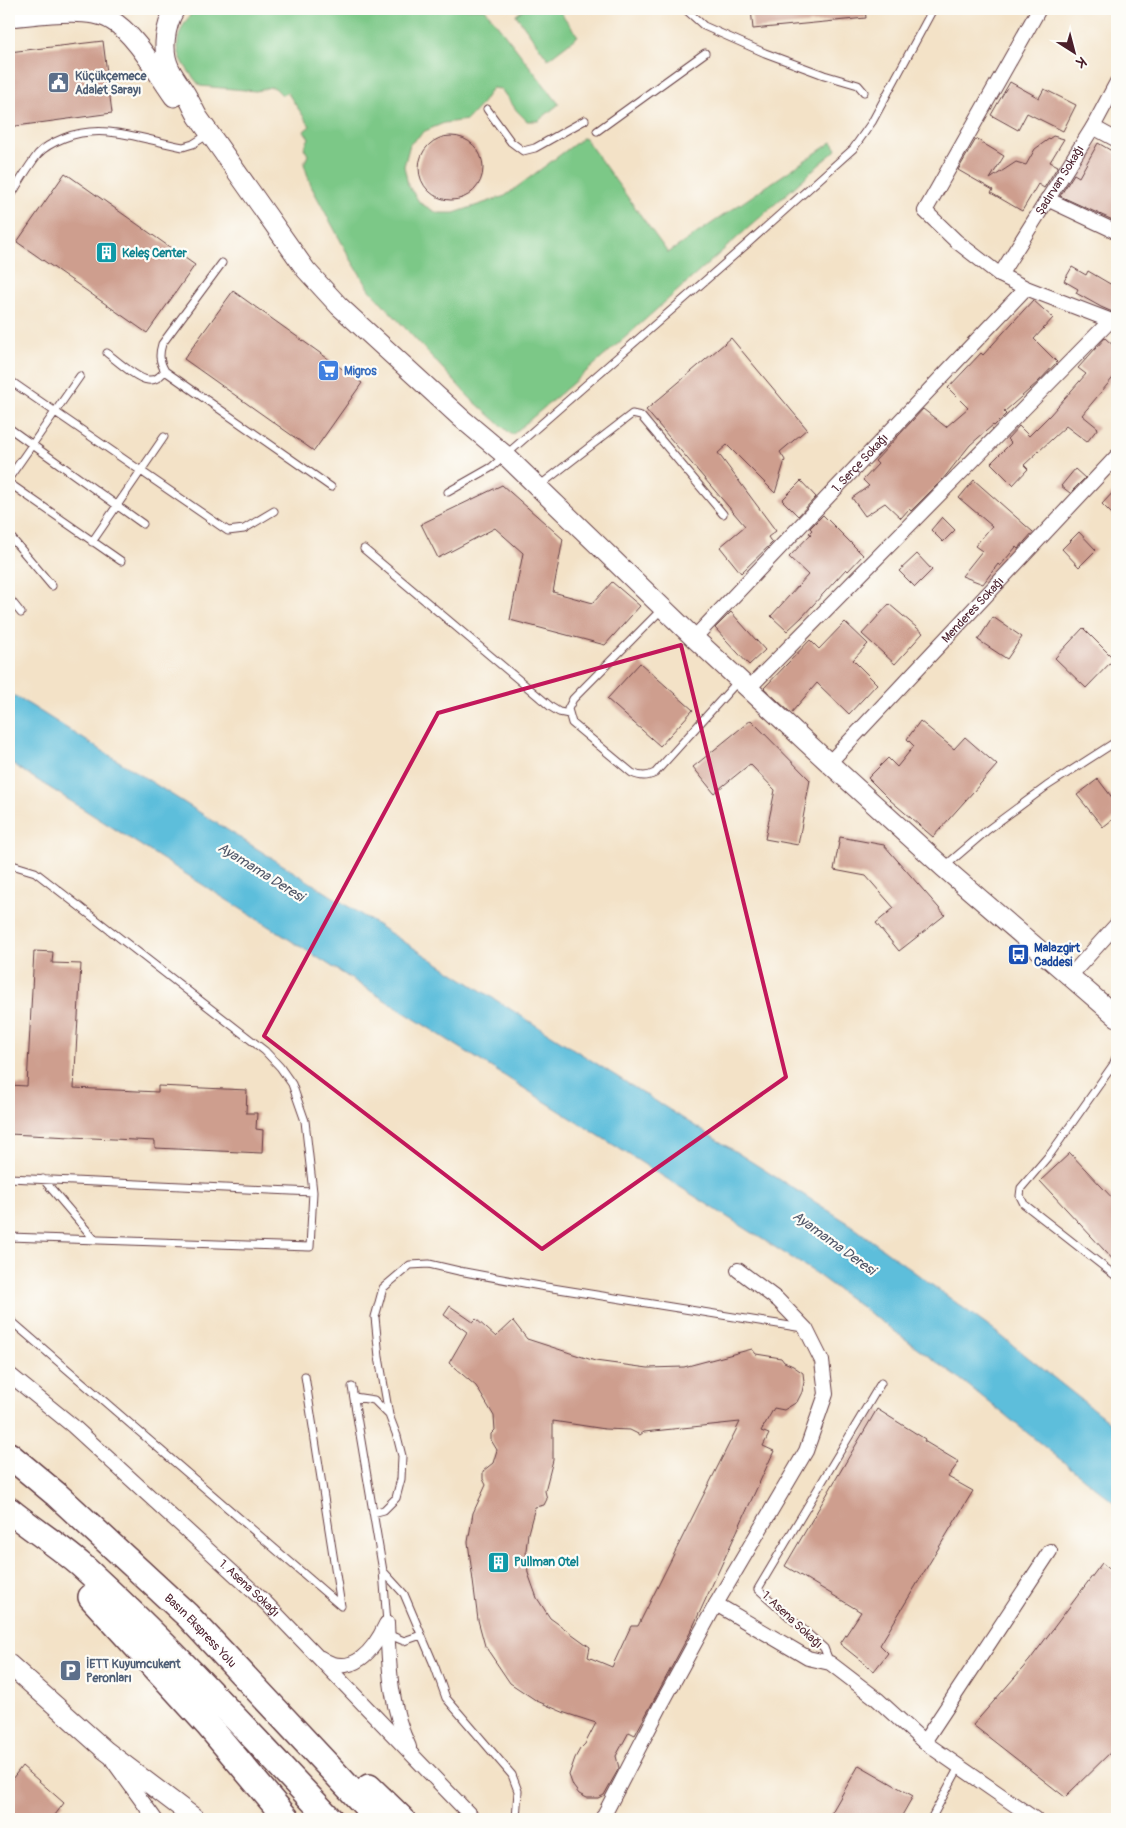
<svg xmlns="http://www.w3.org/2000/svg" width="1126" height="1828" font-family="Pangolin,sans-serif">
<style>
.green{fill:#7cc887;stroke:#637459}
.water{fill:#5dbedb;stroke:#546e83}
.building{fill:#ce9e8e;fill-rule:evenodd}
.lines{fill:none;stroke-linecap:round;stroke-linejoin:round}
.lane-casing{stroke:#633c42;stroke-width:9}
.street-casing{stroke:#633c42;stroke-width:16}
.secondary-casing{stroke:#633c42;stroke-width:21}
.highway-casing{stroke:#633c42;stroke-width:28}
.lane{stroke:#fff;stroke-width:7}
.street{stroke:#fff;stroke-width:14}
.secondary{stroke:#fff;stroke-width:19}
.highway{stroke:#fff;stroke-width:25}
.marked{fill:none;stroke:#c2185b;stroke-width:4;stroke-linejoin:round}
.labels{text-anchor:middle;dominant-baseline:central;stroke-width:4.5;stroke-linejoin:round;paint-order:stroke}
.service-label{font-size:12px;font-weight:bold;fill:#4e5e75;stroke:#fdfcf7;text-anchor:start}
.street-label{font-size:12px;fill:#4a1f2b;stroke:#fdfcf7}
.culture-label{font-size:12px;font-weight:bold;fill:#0d838f;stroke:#fdfcf7;text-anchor:start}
.shop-label{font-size:12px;font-weight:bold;fill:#366cbe;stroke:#fdfcf7;text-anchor:start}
.transit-label{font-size:12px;font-weight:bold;fill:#164399;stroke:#fdfcf7;text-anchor:start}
.water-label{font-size:14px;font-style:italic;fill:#515769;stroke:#fdfcf7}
</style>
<rect width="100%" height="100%" fill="#fdfcf7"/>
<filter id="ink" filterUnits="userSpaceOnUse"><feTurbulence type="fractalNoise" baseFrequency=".02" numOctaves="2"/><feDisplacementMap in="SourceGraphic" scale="10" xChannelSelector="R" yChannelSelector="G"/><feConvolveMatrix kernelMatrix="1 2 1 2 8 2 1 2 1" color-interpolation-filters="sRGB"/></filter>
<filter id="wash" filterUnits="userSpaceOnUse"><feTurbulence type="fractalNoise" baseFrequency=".0096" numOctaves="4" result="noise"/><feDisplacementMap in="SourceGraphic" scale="20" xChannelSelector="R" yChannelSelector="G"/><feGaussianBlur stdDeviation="1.12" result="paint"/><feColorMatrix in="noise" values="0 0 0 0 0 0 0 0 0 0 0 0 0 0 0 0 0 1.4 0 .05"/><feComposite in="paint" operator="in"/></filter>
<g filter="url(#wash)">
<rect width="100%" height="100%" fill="#f3e2c7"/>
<!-- green -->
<path class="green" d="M195 9H485L559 104 538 121H527L517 111 501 89 492 88 480 106 467 120 444 123 425 131 410 144 404 166 408 185 420 203 437 213H454L505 196 584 137 668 253 832 142 837 149 594 365 512 435 470 398 370 290 350 258 311 186 304 164 308 155 304 148 309 138 304 131 310 126 287 92 282 95 275 88 270 87 256 91 200 86C175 55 168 42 195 9Z
M524 9H558L578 36 548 59 516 15Z"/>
<!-- water -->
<path class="water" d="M9 693 30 705 845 1221 1000 1335 1117 1428V1505L964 1382 811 1270 9 762Z"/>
<g id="blocks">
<!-- building -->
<path class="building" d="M751 9H865L866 18 753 29Z
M103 41 112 113 9 127V52Z
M1010 82 1039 98 1044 89 1076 105 1063 131 1027 113 1018 130 991 115Z
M1053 136 1064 139 1050 162 1058 166 1044 188 1038 184 1022 211 991 193 993 190 958 170 976 139 1004 156 990 179 1016 162 1026 165 1035 149Z
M419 168a32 32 0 1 1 64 0a32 32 0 1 1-64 0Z
M1098 143 1117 154V222L1060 196 1074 174 1079 177Z
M65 173 195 265 147 333 17 242Z
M1072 267 1086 275 1088 271 1117 288V314L1101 307 1076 293 1078 289 1064 281Z
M233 291 362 383 314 451 184 359Z
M1033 300 1053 318 1034 339 1057 362 1038 382 1004 412 1006 414 994 426 993 425 970 445 943 479 911 511 909 509 901 518 885 503 865 516 852 498 869 486 863 480 878 464 875 461 923 409 946 427 968 408 948 388 981 353 983 355Z
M731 338 807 429 780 452 785 460 775 493 727 445 718 453 776 531 768 537 772 543 741 573 720 547 745 526 646 410Z
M1105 338 1117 349V373L1082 415 1098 428 1087 442 1066 426 1024 465 1028 469 1013 485 991 463 1011 443 1007 439 1019 426 1029 436 1050 415 1086 374 1078 368Z
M1075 469 1085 478 1070 493 1061 486Z
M974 480 1033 532 1018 549 1016 547 1000 566 998 564 983 584 962 576 982 551 975 546 992 526 959 498Z
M801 481 816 497 798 516 782 500Z
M502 485 563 539 553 592 593 603 612 582 640 606 605 645 510 620 523 553 495 528 438 558 421 524Z
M1117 488V519L1102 504Z
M823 515 863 555 848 571 846 569 802 617 787 631 771 616 808 575 789 557 811 534 809 533 812 530 810 528Z
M942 517 955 530 943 542 931 530Z
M1079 532 1096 550 1079 567 1062 549Z
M917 554 932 570 915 587 899 571Z
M889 604 923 633 895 664 862 634Z
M731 612 765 650 749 665 715 628Z
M993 617 1022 637 1007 659 978 640Z
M845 622 868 644 853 660 877 684 849 714 817 683 791 713 764 688 810 640 819 649Z
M1083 628 1114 659 1086 688 1055 658Z
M640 663 693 710 660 746 607 699Z
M751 720 810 780 798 845 765 839 775 790 750 764 714 793 693 767Z
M920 721 954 749 965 737 997 765 933 837 890 800 868 778 888 758 897 767 914 746 907 739Z
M1098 779 1117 804V816L1103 827 1077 795Z
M840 837 884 845 945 915 899 951 876 923 894 908 866 876 834 870Z
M34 951 53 952 52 963 81 964 74 1088 158 1092V1086L247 1090 246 1113H257L256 1129 263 1130 262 1153 155 1148V1141L9 1134V1085L27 1086Z
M1070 1153 1117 1203V1264L1040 1181Z
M450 1306 473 1322 476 1319 496 1337 513 1321 527 1339 595 1361 648 1368 684 1367 752 1349 756 1354 781 1358 784 1362 793 1366 803 1373 804 1382 802 1392 797 1402 784 1410 774 1408 761 1431 769 1434 763 1446 774 1451 691 1631 635 1735 629 1732 616 1756 619 1768 604 1795 598 1798H587L579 1794 573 1786 569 1775 575 1758 580 1749 585 1744 596 1723 565 1713 537 1701 510 1683 485 1646 478 1620 468 1542 473 1513 486 1485 483 1479V1471L493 1463 497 1450 491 1440V1434L495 1430 494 1416 476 1386 449 1363 467 1332 444 1315ZM553 1421 605 1429 630 1430 640 1435 644 1432 740 1422 638 1626H631L612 1667 588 1657 590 1647 550 1618 537 1598 528 1573 526 1550 528 1533 535 1507 544 1505 547 1499 545 1491 553 1460Z
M877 1409 925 1439 924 1441 959 1462 948 1477 973 1491 880 1645 888 1653 874 1671 840 1644 861 1612 785 1566Z
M1102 1563 1117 1575V1746L1065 1797 973 1725 1029 1661Z
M859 1765 913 1796 900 1819H828Z
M22 1766 64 1803 52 1819H9V1783Z"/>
</g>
</g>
<g filter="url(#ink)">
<use href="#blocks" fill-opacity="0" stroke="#633c42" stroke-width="1"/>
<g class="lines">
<defs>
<path id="lane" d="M685 9 704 26 765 53 824 75 858 85 864 92
M487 109 511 142 523 151 535 148 585 120
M597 131 705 53
M9 199C18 184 27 168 38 154 45 146 54 142 64 138 104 122 143 140 183 147L193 144 209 134
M222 263 162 344C159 354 159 361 165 371L331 487
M107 353C116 360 137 379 148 380 156 381 160 376 165 371
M9 380 228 531 244 529 274 511
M9 428 143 524
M9 478 80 376
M9 483 121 561
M539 486 632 414 641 416 723 514
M448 492 492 467 747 244 853 149 872 122 933 9
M9 535 52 586
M92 542 164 437
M364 549 551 707 559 712 569 714
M9 598 21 613
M662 609 573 699 568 709 572 723 632 773C641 777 647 777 655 773L739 680
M9 864 35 872 265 1051 280 1067 292 1084 305 1121 313 1192 310 1247 9 1237
M944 867 986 831 1047 786 1117 741
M1117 1055 1113 1065 1051 1153 1021 1188 1020 1196 1024 1204 1117 1277
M9 1178 313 1192
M43 1179 95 1240
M9 1319 341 1606
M305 1376 341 1606
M352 1387 383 1571 387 1623
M354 1397 374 1400 389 1415 397 1436 402 1456 401 1479 396 1498 384 1510 373 1513
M389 1415 379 1357 375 1317 383 1288 410 1265 429 1264 459 1271 540 1286 803 1328
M383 1571 404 1594 435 1667 446 1698 512 1775 518 1791 516 1819
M387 1634 404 1641 421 1635
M830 1663 824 1648 758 1589 881 1383
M931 1819 959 1767"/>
<g id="street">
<path d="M1039 9 925 211 956 241 1000 275 1026 288 1117 323"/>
<path d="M1093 127 1117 140"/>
<path d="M1047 199 1117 232"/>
<path id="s1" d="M1000 275 1093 127 1117 82"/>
<path id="s2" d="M694 638 1026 288"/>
<path d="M748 689 1110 321"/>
<path id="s3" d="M829 763 1117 456"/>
<path d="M1070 976 1117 924"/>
<path d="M738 1270 778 1300 806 1329 822 1361 826 1394 806 1451 716 1604 808 1658 830 1663 877 1699 924 1742 1035 1819"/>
<path id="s4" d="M9 1374 73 1426 266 1603 474 1819"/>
<path d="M387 1623C389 1665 390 1708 409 1747"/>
<path d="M321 1658C352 1679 374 1650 386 1624"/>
<path d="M924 1742 1050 1551"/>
<path d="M113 1761 155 1819"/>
<path d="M602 1819 661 1705 716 1604"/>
</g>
<path id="secondary" d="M175 9C165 26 161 51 170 69 175 79 182 87 187 96 191 103 194 110 198 117L306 270 339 306 461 418 505 455 694 638 829 763 943 867 1117 1017
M9 17C35 15 89 6 111 20 135 33 158 75 174 97
M9 1664 105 1750 196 1819"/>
<g id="highway">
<path id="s5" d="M9 1455 57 1495 187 1615 378 1819"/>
<path d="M9 1510C32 1529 58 1545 81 1565 169 1645 249 1733 330 1819"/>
<path d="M91 1597 208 1725 287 1819"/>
<path d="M369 1787 402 1819"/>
</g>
</defs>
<!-- lane casing -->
<use href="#lane" class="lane-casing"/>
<!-- street casing -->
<use href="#street" class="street-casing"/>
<!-- secondary casing -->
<use href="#secondary" class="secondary-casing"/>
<!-- highway casing -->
<use href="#highway" class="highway-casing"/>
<!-- lane -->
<use href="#lane" class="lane"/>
<!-- street -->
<use href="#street" class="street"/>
<!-- secondary -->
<use href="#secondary" class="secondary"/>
<!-- highway -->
<use href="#highway" class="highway"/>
</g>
</g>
<!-- marked area -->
<path class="marked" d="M681 645 786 1077 542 1249 264 1036 438 713Z"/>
<!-- icons -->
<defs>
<symbol id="civic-square" viewBox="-11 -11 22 22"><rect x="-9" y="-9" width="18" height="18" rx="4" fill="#5c6f8a" stroke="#fdfcf7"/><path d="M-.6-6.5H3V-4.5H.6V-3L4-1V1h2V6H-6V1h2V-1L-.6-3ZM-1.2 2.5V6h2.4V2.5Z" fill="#fff"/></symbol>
<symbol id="building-square" viewBox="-11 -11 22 22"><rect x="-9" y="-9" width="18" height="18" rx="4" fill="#0f9aa8" stroke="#fdfcf7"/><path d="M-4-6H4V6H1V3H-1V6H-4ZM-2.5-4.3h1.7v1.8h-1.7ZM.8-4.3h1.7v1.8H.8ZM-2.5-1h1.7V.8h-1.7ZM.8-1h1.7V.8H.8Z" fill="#fff"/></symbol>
<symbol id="supermarket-square" viewBox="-11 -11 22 22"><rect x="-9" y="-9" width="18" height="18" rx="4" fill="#3f7fe0" stroke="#fdfcf7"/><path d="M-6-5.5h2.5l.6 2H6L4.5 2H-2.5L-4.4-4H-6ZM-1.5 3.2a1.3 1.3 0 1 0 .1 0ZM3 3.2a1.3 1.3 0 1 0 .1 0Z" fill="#fff"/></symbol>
<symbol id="bus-square" viewBox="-11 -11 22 22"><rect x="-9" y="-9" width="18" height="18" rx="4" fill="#1a4fb4" stroke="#fdfcf7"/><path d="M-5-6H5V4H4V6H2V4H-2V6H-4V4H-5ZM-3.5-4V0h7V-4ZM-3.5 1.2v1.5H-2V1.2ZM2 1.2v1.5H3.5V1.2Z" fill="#fff"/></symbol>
<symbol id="parking-square" viewBox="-11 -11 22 22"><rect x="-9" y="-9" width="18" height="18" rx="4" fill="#5c6f8a" stroke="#fdfcf7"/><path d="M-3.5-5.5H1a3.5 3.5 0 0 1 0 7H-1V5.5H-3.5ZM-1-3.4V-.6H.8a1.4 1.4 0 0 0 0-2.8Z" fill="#fff"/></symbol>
</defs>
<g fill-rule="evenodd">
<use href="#civic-square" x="46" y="70" width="25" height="25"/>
<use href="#building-square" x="94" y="240" width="25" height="25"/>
<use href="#supermarket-square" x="316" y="358" width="25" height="25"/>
<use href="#bus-square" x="1006" y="942" width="25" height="25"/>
<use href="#building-square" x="486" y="1550" width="25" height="25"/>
<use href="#parking-square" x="58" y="1658" width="25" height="25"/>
</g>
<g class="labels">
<!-- service labels -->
<g class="service-label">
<text x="75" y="76">Küçükçemece<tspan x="75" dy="14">Adalet Sarayı</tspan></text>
<text x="86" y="1664">İETT Kuyumcukent<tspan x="86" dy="14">Peronları</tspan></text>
</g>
<!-- street labels -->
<g class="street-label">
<text stroke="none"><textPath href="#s1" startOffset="112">Şadırvan Sokağı</textPath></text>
<text stroke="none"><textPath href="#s2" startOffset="241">1. Serçe Sokağı</textPath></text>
<text stroke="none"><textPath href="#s3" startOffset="210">Menderes Sokağı</textPath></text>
<text stroke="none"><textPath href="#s4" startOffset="322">1. Asena Sokağı</textPath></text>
<text transform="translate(792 1620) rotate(43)">1. Asena Sokağı</text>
<text stroke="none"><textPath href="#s5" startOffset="260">Basın Ekspress Yolu</textPath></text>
</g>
<!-- culture labels -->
<g class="culture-label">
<text x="122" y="253">Keleş Center</text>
<text x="514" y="1562">Pullman Otel</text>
</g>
<!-- shop labels -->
<g class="shop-label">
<text x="344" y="371">Migros</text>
</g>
<!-- transit labels -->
<g class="transit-label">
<text x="1034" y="948">Malazgirt<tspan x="1034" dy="14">Caddesi</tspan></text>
</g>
<!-- water labels -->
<g class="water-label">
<text transform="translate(261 872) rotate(32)">Ayamama Deresi</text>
<text transform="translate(834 1243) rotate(36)">Ayamama Deresi</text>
</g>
</g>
<!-- margin -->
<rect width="1126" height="1828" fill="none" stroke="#fdfcf7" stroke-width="30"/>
<!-- north arrow -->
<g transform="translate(1074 52) rotate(144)" stroke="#fdfcf7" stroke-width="4" paint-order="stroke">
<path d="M0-4L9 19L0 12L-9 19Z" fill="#4a1f2b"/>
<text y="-8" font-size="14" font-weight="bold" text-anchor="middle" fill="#4a1f2b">K</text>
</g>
</svg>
